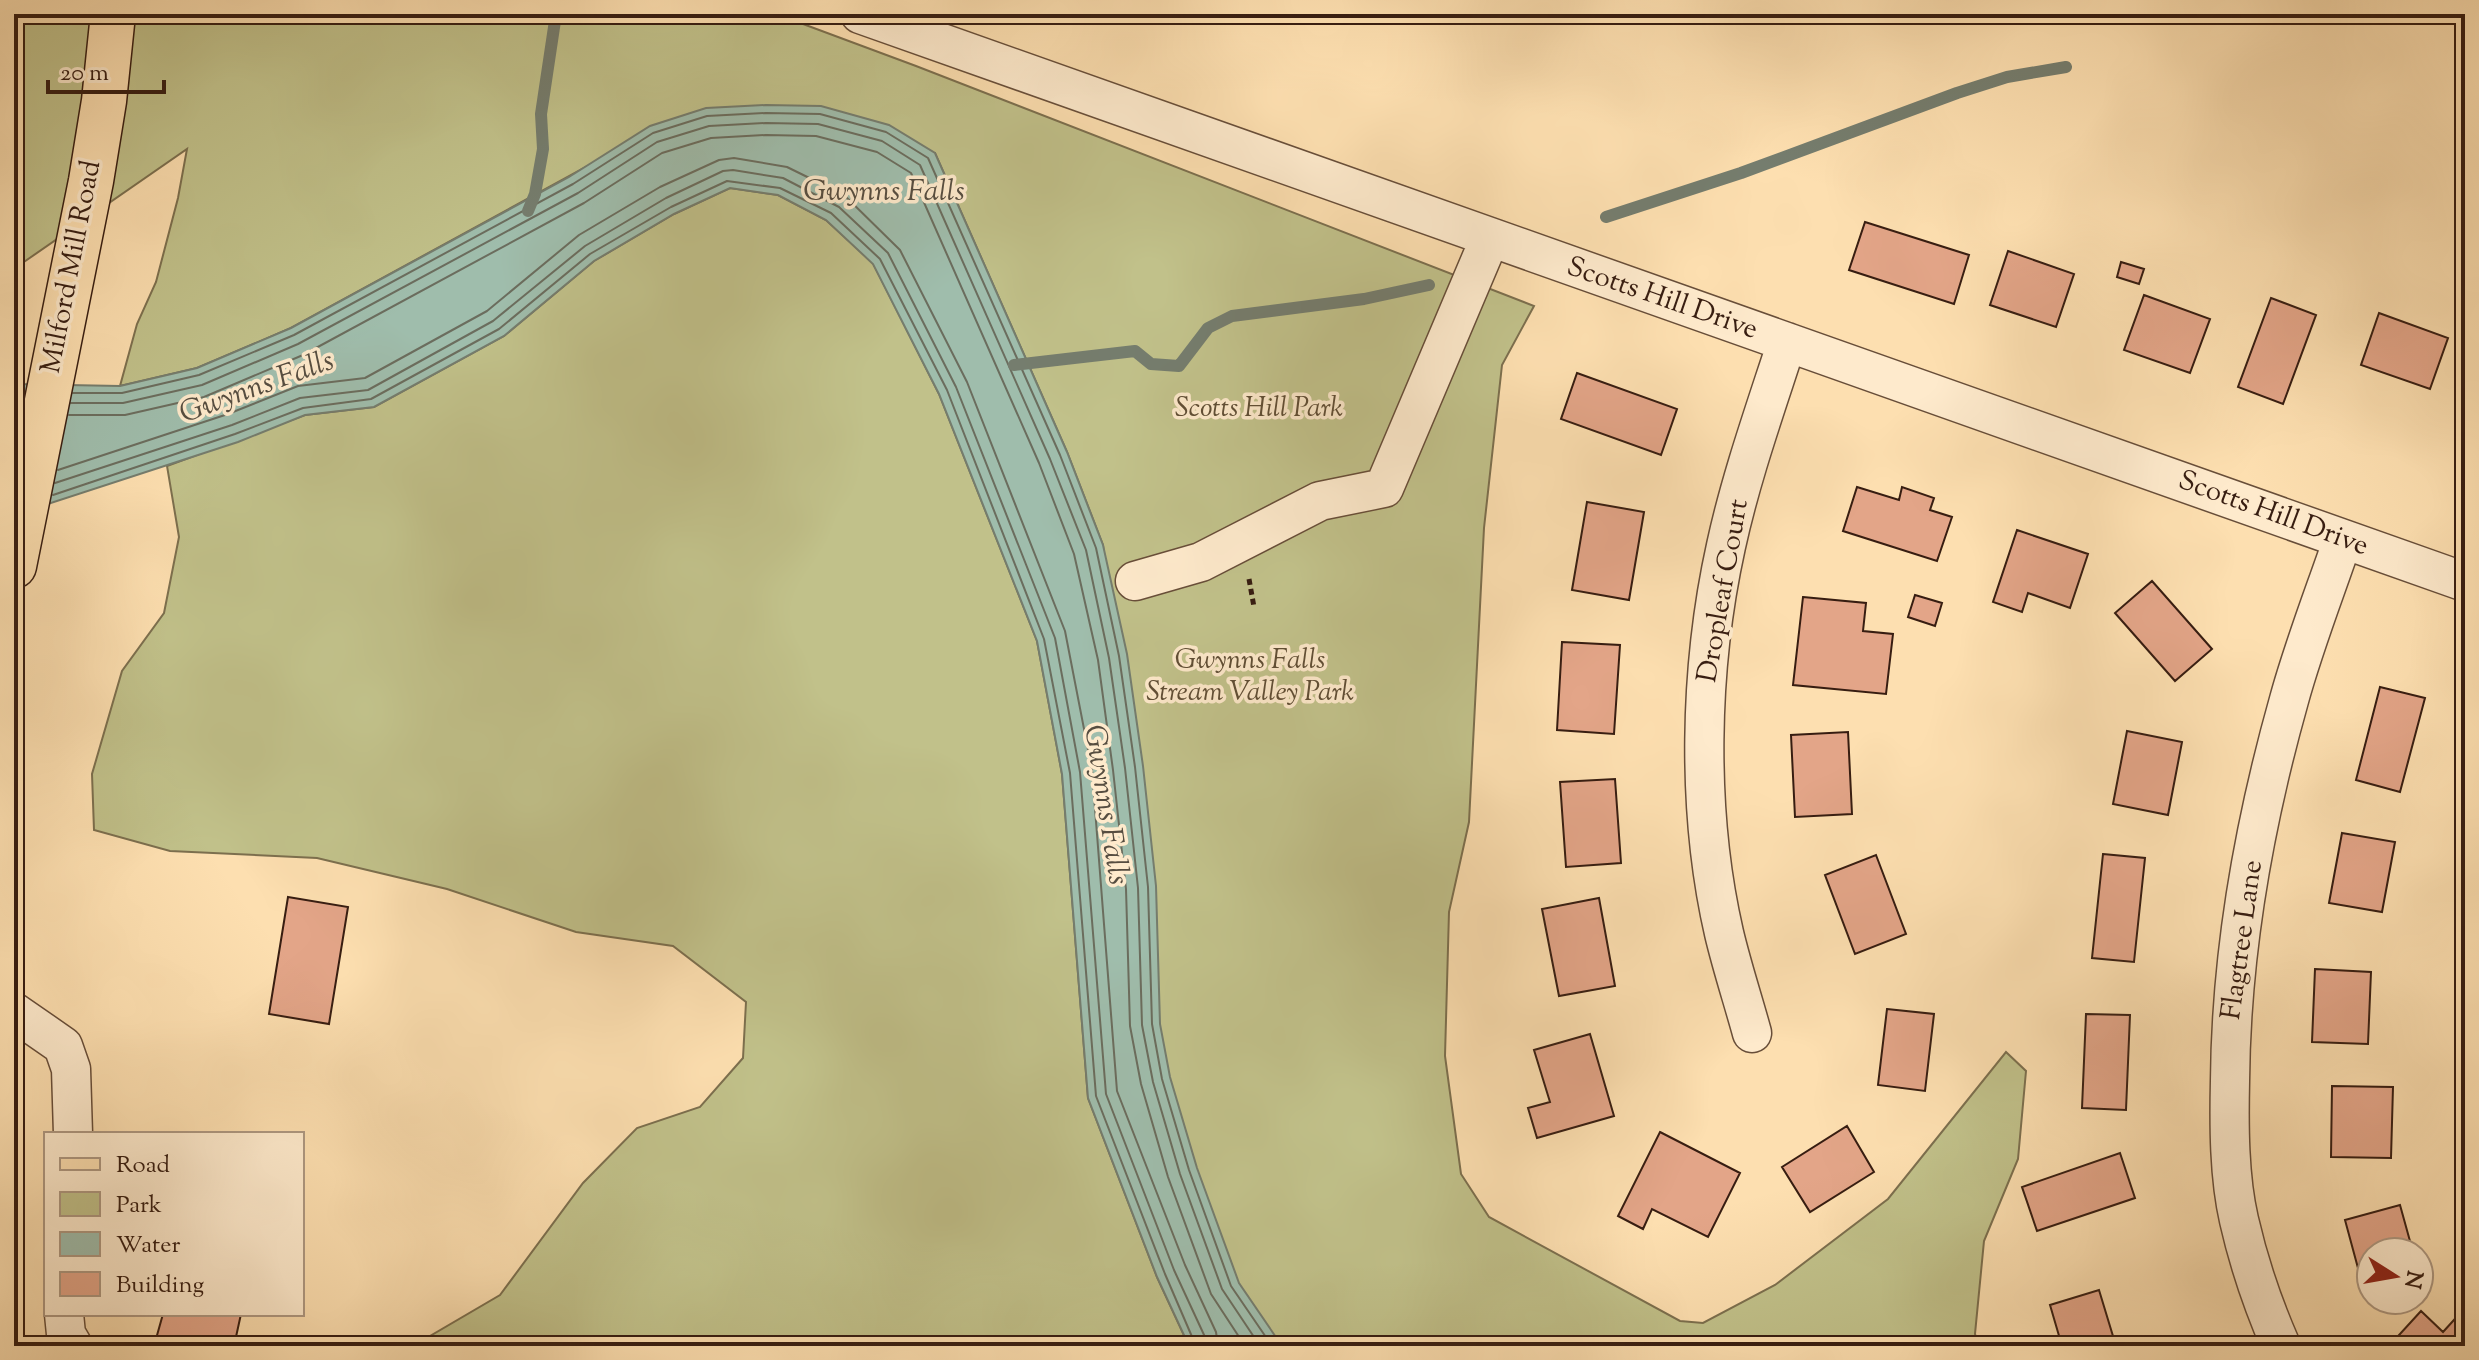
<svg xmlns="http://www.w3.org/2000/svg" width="2479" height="1360" font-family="'Sorts Mill Goudy',serif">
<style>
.green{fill:#c1c18a;stroke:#7c6f4e;stroke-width:2}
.water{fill:#9fbdac;stroke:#757d6e;stroke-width:2}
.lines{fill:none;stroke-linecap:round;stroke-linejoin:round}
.shore{stroke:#6b6d5e;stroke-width:2}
.stream{stroke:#757d6e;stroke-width:12}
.building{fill:#e3a588;stroke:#371d11;stroke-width:2}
.minor-casing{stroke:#684e39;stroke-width:41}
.major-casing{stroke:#371d11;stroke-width:47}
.path{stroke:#371d11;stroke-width:5;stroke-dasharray:6 4;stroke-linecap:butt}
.minor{stroke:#feeacc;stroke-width:38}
.major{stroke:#fddfb0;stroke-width:44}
.labels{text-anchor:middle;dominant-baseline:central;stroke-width:7;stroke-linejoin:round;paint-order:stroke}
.street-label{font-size:28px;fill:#371d11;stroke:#feeacc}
.park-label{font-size:28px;font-style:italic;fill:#604e35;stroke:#feeacc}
.water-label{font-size:30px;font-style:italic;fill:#564d40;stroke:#feeacc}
</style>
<rect width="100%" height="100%" fill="#fddfb0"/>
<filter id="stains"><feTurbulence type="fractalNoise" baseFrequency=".0025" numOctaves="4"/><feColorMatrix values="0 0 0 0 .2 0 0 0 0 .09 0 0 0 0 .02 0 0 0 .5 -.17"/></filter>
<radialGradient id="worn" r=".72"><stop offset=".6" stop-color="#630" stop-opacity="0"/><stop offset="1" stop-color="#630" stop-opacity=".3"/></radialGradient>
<!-- green -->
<path class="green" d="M14 14H766L795 21 916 66 1534 306 1502 365 1484 528 1469 822 1449 912 1445 1056 1461 1174 1489 1217 1680 1321 1703 1323 1775 1285 1888 1199 2006 1052 2026 1071 2018 1159 1984 1241 1975 1334 1979 1346H1241L1183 1226 1103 545 1067 452 935 153 593 163 291 328 197 368 120 386 137 324 156 282 178 198 187 149 21 264 14 299Z
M730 188 778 195 826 220 873 263 939 394 1037 641 1062 774 1088 1098 1157 1277 1189 1346H413L500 1295 583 1183 637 1128 700 1107 743 1058 746 1002 673 946 576 932 447 889 317 858 170 851 94 830 92 774 122 671 164 613 179 537 167 466 305 415 374 407 504 336 594 261 674 214Z"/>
<!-- water -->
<path class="water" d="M766 105 821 106 889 125 935 153 1067 452 1103 545 1127 654 1143 766 1156 886 1160 1024 1170 1077 1197 1168 1239 1283 1282 1346H1189L1157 1277 1088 1098 1062 774 1037 641 939 394 873 264 826 220 778 195 730 188 674 214 594 261 504 336 374 407 305 415 238 442 14 515V384L120 386 197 368 291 328 569 177 650 126 706 108Z"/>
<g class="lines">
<!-- shore -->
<path class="shore" d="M73 393H122L199 375 294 335 573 184 653 133 707 116 766 113 820 114 886 132 928 158 1060 455 1096 548 1119 656 1135 767 1148 887 1152 1024 1162 1079 1189 1170 1231 1286 1272 1346
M71 403H123L202 385 298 344 578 193 657 142 709 126 766 123 818 124 882 141 920 165 1050 459 1086 550 1109 658 1125 768 1138 888 1142 1025 1153 1082 1180 1174 1222 1289 1260 1346
M69 415H125L204 397 303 355 584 203 662 153 711 138 766 135 816 136 877 152 911 173 1039 463 1074 554 1098 660 1113 770 1126 889 1130 1026 1141 1084 1168 1177 1211 1294 1245 1346
M58 470 228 414 298 386 365 378 487 311 579 235 660 187 719 160 734 158 787 167 844 195 900 250 967 382 1065 631 1092 770 1117 1091 1185 1265 1216 1332 1218 1346
M55 483 232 425 300 398 368 390 493 321 585 246 666 198 723 171 733 170 783 178 839 207 888 253 956 387 1055 638 1080 772 1106 1094 1174 1270 1205 1337 1206 1346
M53 495 235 434 303 408 371 399 499 329 590 254 671 207 727 181 780 188 831 213 880 259 947 390 1044 639 1070 773 1096 1096 1165 1274 1196 1346"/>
<!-- stream -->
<path class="stream" d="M528 211 535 194 543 149 541 114 556 14
M1606 217 1741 173 1957 93 2007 77 2066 67
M1014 365 1135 351 1151 364 1179 366 1208 328 1232 316 1364 299 1429 285"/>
</g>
<!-- building -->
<path class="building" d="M1865 222 1969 255 1954 304 1849 270Z
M2008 251 2074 274 2056 327 1990 305Z
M2121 262 2144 269 2139 284 2117 277Z
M2144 295 2210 319 2190 373 2124 350Z
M2271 298 2316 315 2283 404 2238 387Z
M2379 313 2448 338 2430 389 2361 365Z
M1577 373 1677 409 1661 455 1561 419Z
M1857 487 1899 500 1902 487 1934 498 1930 510 1952 517 1937 561 1843 531Z
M1587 502 1644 512 1629 600 1572 590Z
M2017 530 2088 554 2070 608 2028 593 2022 612 1993 602Z
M2152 581 2212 649 2175 681 2115 613Z
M1915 595 1942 603 1935 626 1908 617Z
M1803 597 1866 603 1863 631 1893 634 1886 694 1793 685Z
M1562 642 1620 645 1614 734 1557 730Z
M2380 687 2425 698 2400 792 2356 780Z
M2127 731 2182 742 2168 815 2113 804Z
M1848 732 1852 814 1795 817 1791 735Z
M1615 779 1621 863 1566 867 1560 782Z
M2342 833 2395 842 2382 912 2329 903Z
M2103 854 2145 858 2134 962 2092 958Z
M1876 855 1906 934 1855 954 1825 875Z
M288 897 348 907 329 1024 269 1014Z
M1599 898 1615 986 1559 996 1542 909Z
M2315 969 2371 972 2368 1044 2312 1042Z
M1887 1009 1934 1014 1925 1091 1878 1085Z
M2086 1014 2130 1015 2126 1110 2082 1108Z
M1590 1034 1614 1116 1537 1138 1528 1108 1550 1102 1534 1050Z
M2332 1086 2393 1087 2391 1158 2331 1157Z
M1847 1126 1874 1172 1810 1212 1782 1167Z
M1660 1132 1740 1173 1708 1237 1652 1209 1643 1229 1618 1216Z
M2120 1153 2135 1198 2037 1231 2022 1187Z
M2400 1205 2413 1252H2371V1292L2365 1294 2345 1220Z
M2099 1290 2116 1346H2062L2050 1305Z
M2463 1310 2465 1346H2389L2421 1311 2443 1332Z
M163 1314H241L234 1346H154Z"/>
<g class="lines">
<defs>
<path id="minor" d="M860 14 2465 582
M1135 581 1201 562 1320 501 1384 488 1490 238
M14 1012 63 1046 71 1069 73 1134
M1752 1033C1743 1000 1732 967 1724 933 1696 811 1699 668 1726 546 1741 477 1765 410 1787 342
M64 1314 66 1334 73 1346
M2281 1346C2263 1305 2249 1264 2239 1220 2229 1177 2229 1125 2230 1081 2231 952 2254 824 2289 700 2304 645 2325 592 2343 539"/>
<path id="major" d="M14 566 91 181 104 101 113 14"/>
</defs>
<!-- minor casing -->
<use href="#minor" class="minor-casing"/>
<!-- major casing -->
<use href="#major" class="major-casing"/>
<!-- path -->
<path class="path" d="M1249 579 1254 607"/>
<!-- minor -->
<use href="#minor" class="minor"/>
<!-- major -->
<use href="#major" class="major"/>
</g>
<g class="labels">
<!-- street labels -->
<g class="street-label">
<text transform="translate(72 267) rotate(-79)">Milford Mill Road</text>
<text transform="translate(1662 299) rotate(19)">Scotts Hill Drive</text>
<text transform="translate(2273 514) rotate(20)">Scotts Hill Drive</text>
<text transform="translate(1724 591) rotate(-80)">Dropleaf Court</text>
<text transform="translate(2243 940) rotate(-82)">Flagtree Lane</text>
</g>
<!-- park labels -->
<g class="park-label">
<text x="1259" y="409">Scotts Hill Park</text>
<text x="1250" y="661">Gwynns Falls<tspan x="1250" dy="32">Stream Valley Park</tspan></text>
</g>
<!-- water labels -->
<g class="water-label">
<text x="884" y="192">Gwynns Falls</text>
<text transform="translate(257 388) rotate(-20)">Gwynns Falls</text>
<text transform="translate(1105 805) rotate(81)">Gwynns Falls</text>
</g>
</g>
<!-- margin -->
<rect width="2479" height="1360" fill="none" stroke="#fddfb0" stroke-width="48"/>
<rect x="16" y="16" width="2447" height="1328" fill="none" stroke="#371d11" stroke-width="4"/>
<rect x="24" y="24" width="2431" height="1312" fill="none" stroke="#371d11" stroke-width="2"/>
<!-- legend -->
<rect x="44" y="1132" width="260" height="184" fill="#feeacc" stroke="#ae9881" stroke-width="2"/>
<rect x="60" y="1158" width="40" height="12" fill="#fddfb0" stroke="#ae9881" stroke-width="2"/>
<text x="116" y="1172" font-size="24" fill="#371d11">Road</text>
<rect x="60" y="1192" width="40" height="24" fill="#c1c18a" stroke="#ae9881" stroke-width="2"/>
<text x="116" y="1212" font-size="24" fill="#371d11">Park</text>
<rect x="60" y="1232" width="40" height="24" fill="#9fbdac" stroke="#ae9881" stroke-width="2"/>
<text x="116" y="1252" font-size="24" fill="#371d11">Water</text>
<rect x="60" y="1272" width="40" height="24" fill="#e3a588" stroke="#ae9881" stroke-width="2"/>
<text x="116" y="1292" font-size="24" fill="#371d11">Building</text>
<!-- north arrow -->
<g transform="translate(2395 1276) rotate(101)"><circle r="38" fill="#feeacc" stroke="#ae9881" stroke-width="2"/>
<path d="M0-6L14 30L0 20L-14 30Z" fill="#8f2418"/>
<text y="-12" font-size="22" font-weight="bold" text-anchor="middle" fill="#371d11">N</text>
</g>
<!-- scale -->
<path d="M48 80v12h116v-12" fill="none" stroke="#371d11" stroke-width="4"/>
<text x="60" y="80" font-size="24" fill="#371d11" stroke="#feeacc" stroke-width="6" paint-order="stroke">20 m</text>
<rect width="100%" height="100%" filter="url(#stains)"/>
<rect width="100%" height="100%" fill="url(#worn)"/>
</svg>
